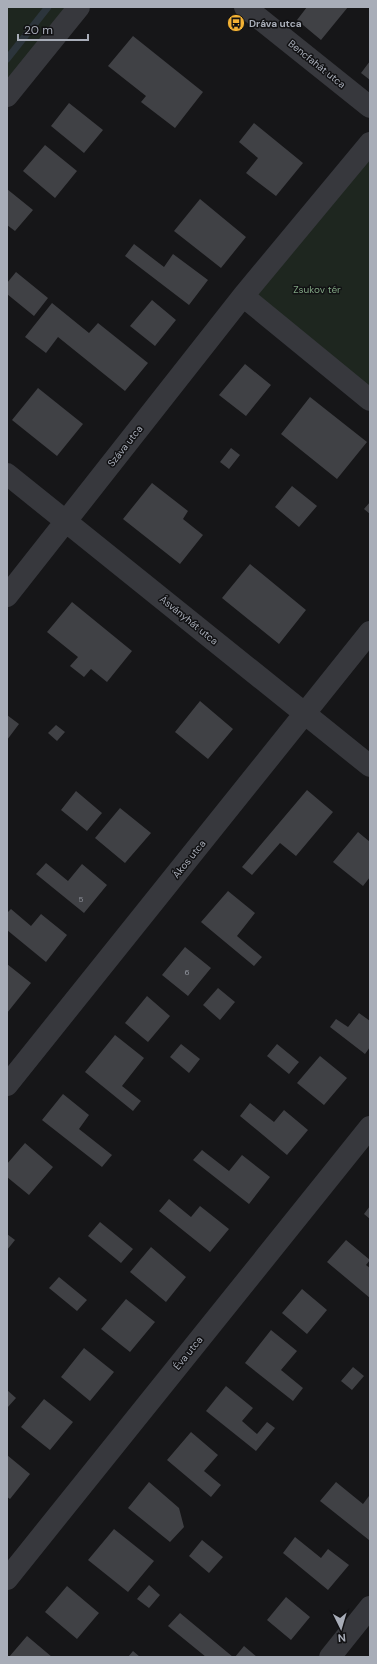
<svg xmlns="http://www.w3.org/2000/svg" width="377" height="1664" font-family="'DM Sans',sans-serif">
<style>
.green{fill:#1e261f}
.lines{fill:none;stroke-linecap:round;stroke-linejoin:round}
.stream{stroke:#2c353c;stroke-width:7}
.building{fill:#404145}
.minor{stroke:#37383d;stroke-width:22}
.labels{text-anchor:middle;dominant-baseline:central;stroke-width:3;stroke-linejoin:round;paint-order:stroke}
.number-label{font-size:8px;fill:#8e929b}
.poi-label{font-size:10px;font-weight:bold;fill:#a8adb8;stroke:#111113;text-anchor:start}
.street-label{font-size:10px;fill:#a8adb8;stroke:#111113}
.park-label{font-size:10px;fill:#7fa381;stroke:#111113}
</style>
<rect width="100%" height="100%" fill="#161618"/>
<!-- green -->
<path class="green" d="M7 7H67L7 83Z
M370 143V400L243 296Z"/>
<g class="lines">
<!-- stream -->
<path class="stream" d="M7 59 48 7"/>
</g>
<!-- building -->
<path class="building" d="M307 7H348L321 40 297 20Z
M133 36 203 92 175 128 141 102 146 96 108 66Z
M370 61V80L361 73Z
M69 103 103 130 84 153 51 126Z
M254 123 303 163 276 196 246 173 258 158 239 142Z
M45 145 77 171 55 198 23 171Z
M7 189 33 210 15 231 7 225Z
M200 199 246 237 221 268 174 231Z
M134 244 164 267 173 254 208 280 189 305 125 256Z
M16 272 48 298 34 316 7 294V283Z
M152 300 176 320 155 346 130 326Z
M52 303 89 333 98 323 148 363 125 391 58 337 46 353 25 337Z
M245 364 271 385 246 416 219 395Z
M38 388 83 424 57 456 12 420Z
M310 397 367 442 337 479 281 434Z
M231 448 240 455 229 469 220 462Z
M152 483 188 511 183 519 203 535 180 564 123 519Z
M292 486 317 506 299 527 275 507Z
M370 502V514L364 509Z
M250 564 306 610 279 644 222 598Z
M72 602 132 651 107 682 91 669 84 677 70 666 78 657 47 632Z
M200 701 233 729 208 759 175 732Z
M7 715 19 724 7 740Z
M56 725 65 732 57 741 48 733Z
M307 790 333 812 296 856 280 843 252 875 242 867Z
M76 791 102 813 87 831 61 810Z
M120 808 151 833 125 863 95 838Z
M358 832 370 842V877L363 886 333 862Z
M46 863 68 881 82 864 107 885 84 913 36 874Z
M228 891 255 913 237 936 262 957 254 966 201 922Z
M11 909 31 926 41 914 67 935 46 962 7 930V913Z
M185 947 211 968 188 996 162 975Z
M7 964 31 983 7 1013Z
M218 988 235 1002 220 1020 203 1005Z
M147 996 170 1016 148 1042 125 1023Z
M359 1013 370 1021V1047L365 1054 330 1027 336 1019 348 1027Z
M115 1035 144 1058 122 1086 141 1101 133 1111 85 1072Z
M181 1044 200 1059 189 1073 170 1057Z
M277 1044 299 1062 289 1074 267 1056Z
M320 1056 347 1078 324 1105 297 1083Z
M63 1094 89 1115 79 1129 112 1155 102 1167 42 1120Z
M250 1103 274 1122 284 1110 308 1130 287 1155 240 1116Z
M25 1143 53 1167 29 1195 7 1177V1164Z
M202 1150 229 1171 242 1155 270 1177 249 1204 193 1160Z
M169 1199 191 1217 200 1206 229 1229 210 1252 159 1211Z
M370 1206V1219L364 1214Z
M100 1222 133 1249 121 1263 88 1236Z
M7 1234 15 1240 7 1250Z
M346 1240 370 1260 366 1265 370 1268V1298L327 1262Z
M151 1247 186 1277 166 1302 130 1272Z
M59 1277 87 1300 77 1311 49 1288Z
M302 1289 327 1310 307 1334 282 1313Z
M126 1299 155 1322 130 1352 101 1329Z
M271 1330 297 1351 281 1370 303 1388 293 1401 245 1363Z
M84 1348 114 1372 90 1401 61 1377Z
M353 1367 364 1376 352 1390 341 1381Z
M226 1386 253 1408 242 1421 257 1434 267 1422 275 1428 256 1451 206 1411Z
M7 1390 16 1398 7 1408Z
M44 1399 73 1422 50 1450 21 1427Z
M191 1432 218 1455 204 1471 221 1485 211 1497 167 1460Z
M7 1455 30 1474 10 1499 7 1497Z
M149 1482 179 1508 184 1527 170 1542 128 1508Z
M336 1482 363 1504 369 1496 370 1497 369 1540 320 1501Z
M114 1529 154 1561 128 1592 88 1560Z
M295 1537 321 1558 328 1549 349 1565 328 1590 283 1553Z
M202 1540 223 1557 209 1573 189 1556Z
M149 1585 160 1595 149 1608 137 1599Z
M67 1586 99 1613 77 1639 45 1612Z
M286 1597 310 1617 291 1640 267 1620Z
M180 1613 233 1657H206L168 1626Z
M27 1636 52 1657H9Z
M244 1646 257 1657H235Z
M133 1651 140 1657H128Z"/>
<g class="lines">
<!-- minor -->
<path class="minor" d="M245 7 370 107
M7 96 79 7
M370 143 243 296 370 400
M7 474 370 766
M7 596 243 296
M7 1085 370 632
M7 1579 370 1127
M330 1657 370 1607"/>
</g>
<!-- icons -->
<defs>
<symbol id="bus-disc" viewBox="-11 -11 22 22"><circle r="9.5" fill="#f2b134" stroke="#111113"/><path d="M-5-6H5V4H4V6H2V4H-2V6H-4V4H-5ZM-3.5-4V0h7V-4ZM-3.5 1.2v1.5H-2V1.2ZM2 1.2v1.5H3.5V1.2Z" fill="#111"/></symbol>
</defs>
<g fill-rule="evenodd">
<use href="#bus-disc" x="226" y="13" width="20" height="20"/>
</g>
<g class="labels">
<!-- number labels -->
<g class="number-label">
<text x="81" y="899">5</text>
<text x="187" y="972">6</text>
</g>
<!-- poi labels -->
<g class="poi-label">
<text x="249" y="23">Dráva utca</text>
</g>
<!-- street labels -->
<g class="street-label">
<text transform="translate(317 64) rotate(39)">Bencfahát utca</text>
<text transform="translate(125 446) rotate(-52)">Száva utca</text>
<text transform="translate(189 620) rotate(39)">Ásványhát utca</text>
<text transform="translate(189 859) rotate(-51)">Ákos utca</text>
<text transform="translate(188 1353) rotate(-51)">Éva utca</text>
</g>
<!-- park labels -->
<g class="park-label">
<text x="317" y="289">Zsukov tér</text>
</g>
</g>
<!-- border -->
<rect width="377" height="1664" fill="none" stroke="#a8adb8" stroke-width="16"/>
<!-- north arrow -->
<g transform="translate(341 1628) rotate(175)" stroke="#111113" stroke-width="3" paint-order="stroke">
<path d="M0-3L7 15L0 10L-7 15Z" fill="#a8adb8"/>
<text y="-6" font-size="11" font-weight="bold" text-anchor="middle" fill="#a8adb8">N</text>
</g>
<!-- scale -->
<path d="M18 34v6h70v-6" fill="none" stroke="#a8adb8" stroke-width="2"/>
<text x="24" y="34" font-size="12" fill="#a8adb8" stroke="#111113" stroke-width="3" paint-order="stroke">20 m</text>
</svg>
